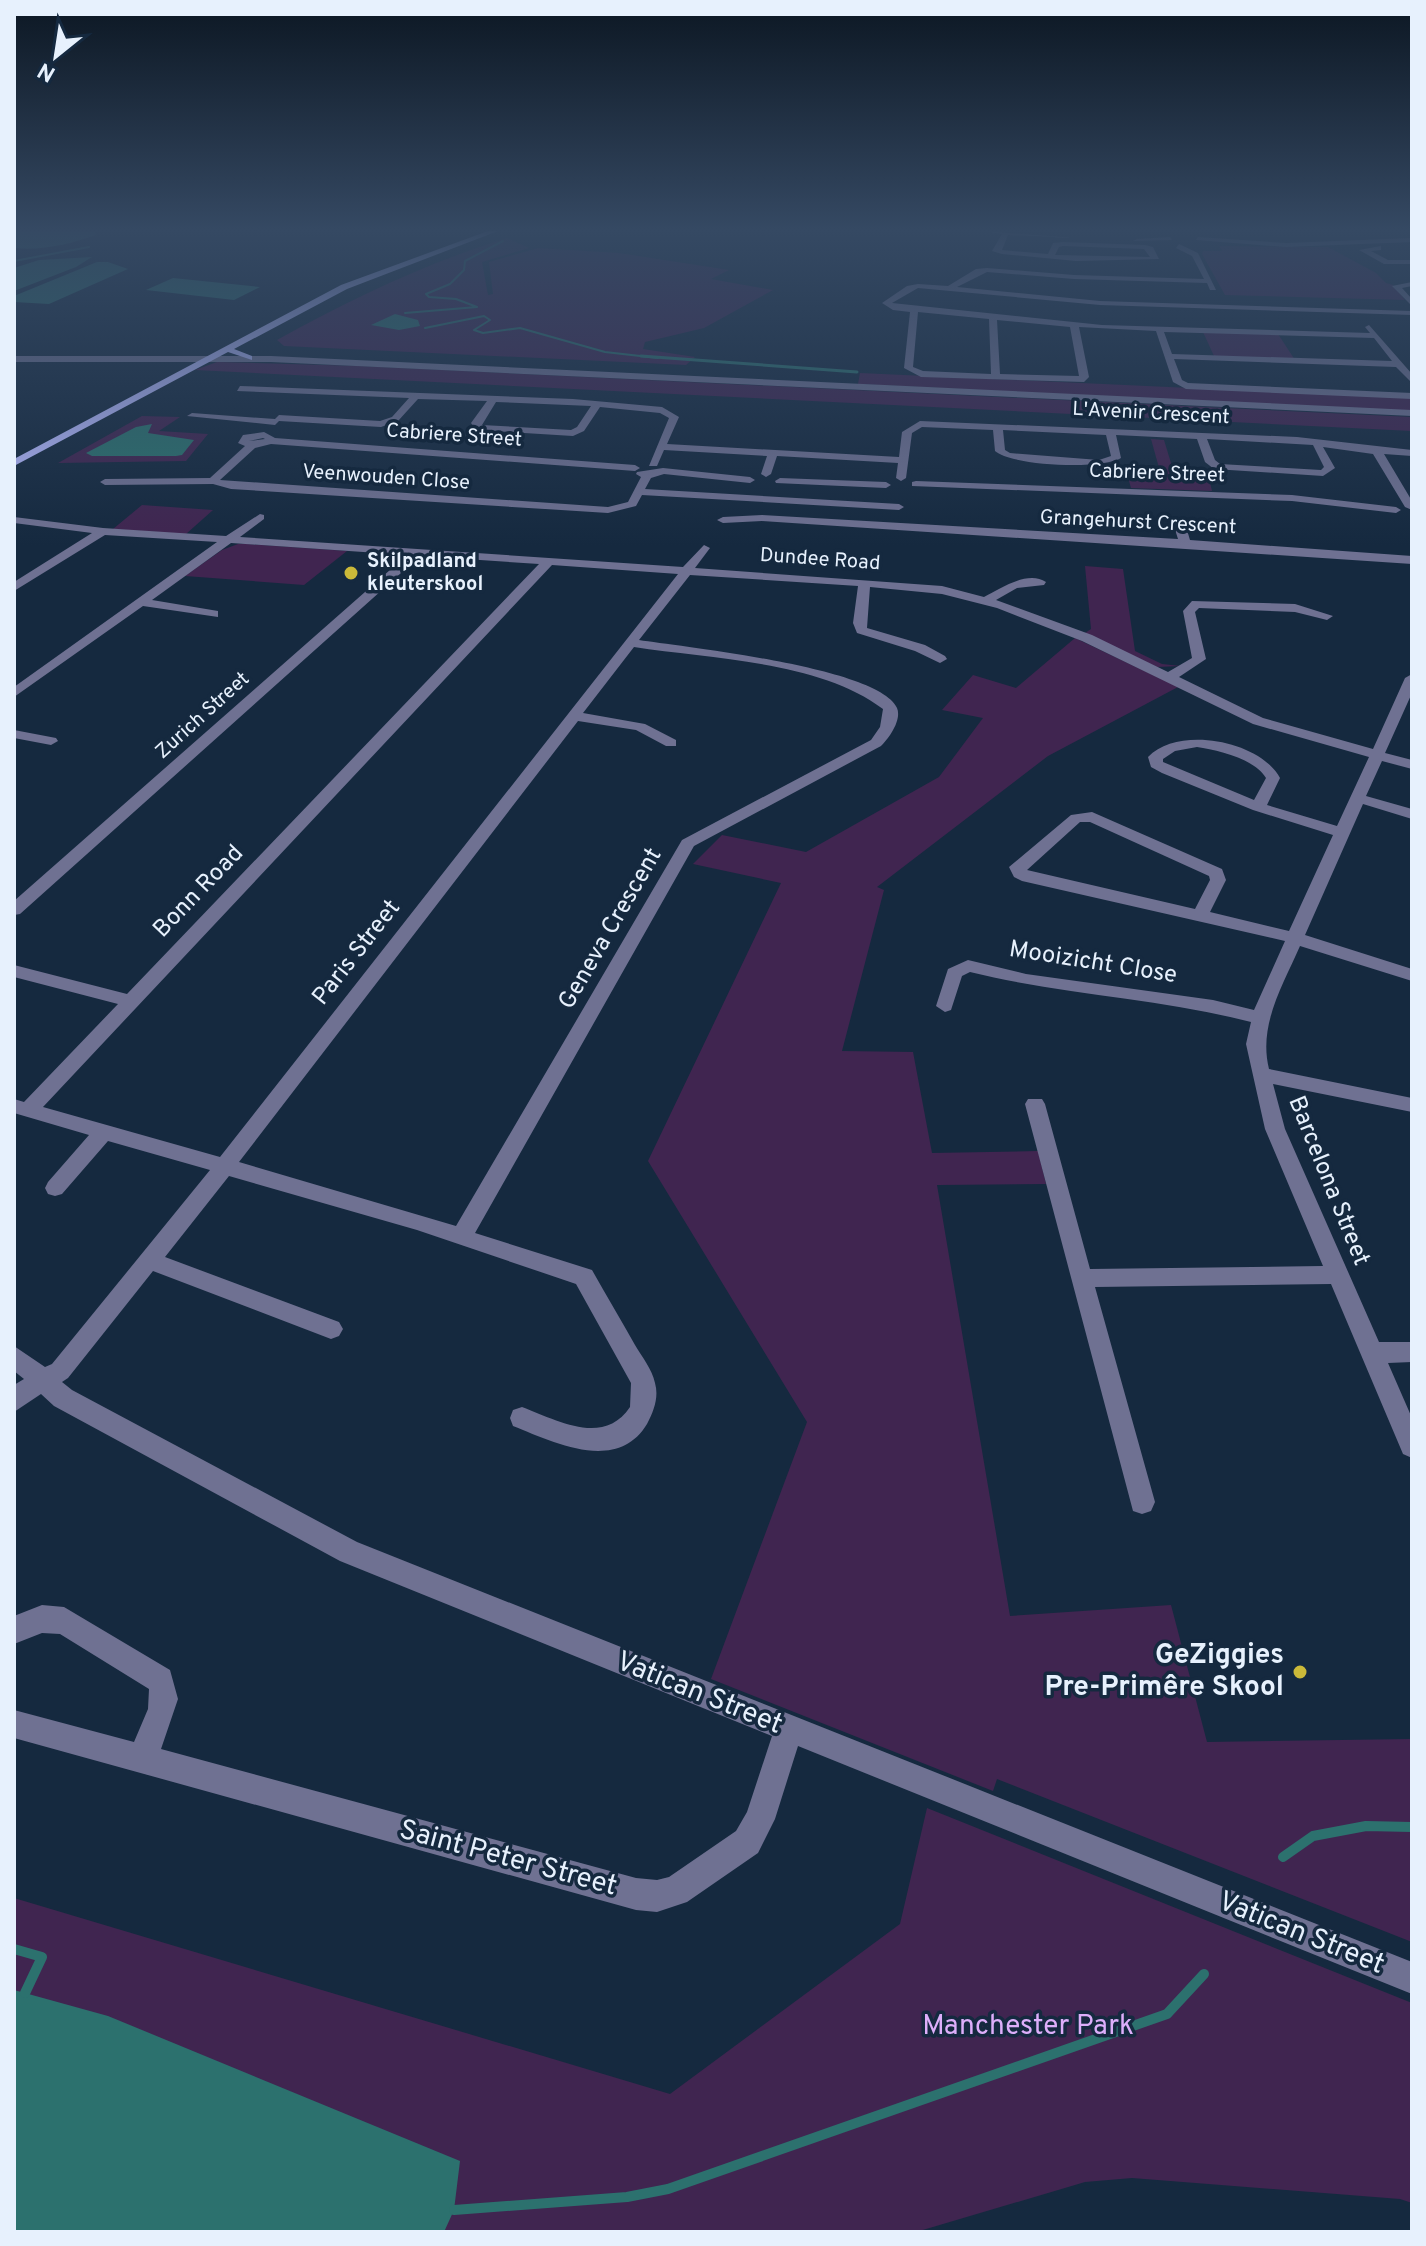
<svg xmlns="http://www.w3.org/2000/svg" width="1426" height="2246" font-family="Overpass,sans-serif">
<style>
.green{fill:#402550}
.water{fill:#2c716e}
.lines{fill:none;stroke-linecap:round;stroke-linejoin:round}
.stream-far2{stroke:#2c716e;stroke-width:2}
.stream-far1{stroke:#2c716e;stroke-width:3}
.stream{stroke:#2c716e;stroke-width:10}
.minor{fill:#6f7192;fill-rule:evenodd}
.major{fill:#b6baff;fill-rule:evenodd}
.poi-dot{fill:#cbb939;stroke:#15293f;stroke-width:3}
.labels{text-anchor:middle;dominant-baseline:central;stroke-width:7;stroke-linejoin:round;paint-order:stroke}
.far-street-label{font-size:20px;fill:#e7f1fd;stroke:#15293f}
.far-poi-label{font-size:20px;font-weight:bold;fill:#e7f1fd;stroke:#15293f;text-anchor:start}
.street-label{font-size:24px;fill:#e7f1fd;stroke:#15293f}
.near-poi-label{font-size:28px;font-weight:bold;fill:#e7f1fd;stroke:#15293f;text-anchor:end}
.near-street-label{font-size:28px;fill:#e7f1fd;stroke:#15293f}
.near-park-label{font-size:28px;fill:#ddaefa;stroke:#15293f}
</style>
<rect width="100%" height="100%" fill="#15293f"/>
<!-- green -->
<path class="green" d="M507 238 529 248 482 262 488 295 493 294 489 262 538 248 619 253 729 270 711 279 773 290 704 328 645 342 643 349 695 357 686 365 284 346 277 340C351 299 426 263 507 238Z
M1219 246 1328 247 1376 273 1386 283 1393 285 1405 300 1225 295 1202 254 1203 251H1222Z
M1203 332 1278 334 1295 360 1214 356Z
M217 362 358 366 1412 417V431L195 370Z
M860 373 1412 398V411L858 384Z
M142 416 180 417 159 431 208 434 186 461 58 463Z
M1151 439 1164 440 1175 476 1209 478 1212 491 1131 488 1127 474 1161 475Z
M142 505 213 510 186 534 113 529Z
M238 544H247L347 551 304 585 185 576 222 550Z
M1085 566 1123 569 1135 651 1162 664 1181 666 1157 667 1085 633 1091 629Z
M1075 638 1178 687 1048 756 877 887 884 890 842 1051 913 1052 932 1153 1038 1151 1046 1184 937 1185 1010 1616 1171 1605 1207 1742 1412 1739V1942L997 1779 993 1791 711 1679 807 1422 648 1161 781 883 693 864 722 835 806 852 939 777 983 718 942 710 973 675 1016 688Z
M927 1808 1412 2003V2203L1400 2199 1132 2178 1085 2182 916 2232H14V1898L670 2094 900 1924Z"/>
<!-- water -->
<path class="water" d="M14 231H94L96 235C70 244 42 251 14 248Z
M92 257 76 267 14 291V268L39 260Z
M97 262H108L128 269 49 304 14 302V296Z
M173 278 260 287 234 300 146 290Z
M395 314 418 320 420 326 399 330 371 325Z
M152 424 148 433 194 440 182 455 176 456H92L86 453 136 427Z
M14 1990 108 2016 460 2161 454 2210 444 2232H14Z"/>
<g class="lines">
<!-- stream-far2 -->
<path class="stream-far2" d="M14 261 89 247
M451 283 464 270 465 261 503 241
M405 313 477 307 456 299 429 297 426 294 450 284
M425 328 484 316 490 320 474 330 483 333 520 328 605 352 658 358"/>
<!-- stream-far1 -->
<path class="stream-far1" d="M641 356 857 372"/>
<!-- stream -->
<path class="stream" d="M1283 1857 1313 1836 1366 1826 1412 1827
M14 1949 42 1957 25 1993
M454 2210 627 2197 668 2189 1167 2014 1204 1974"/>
<!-- minor -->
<path class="minor" d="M982 231 1076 238 1008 235 1002 250 1048 254 1053 243 1063 242 1145 245 1153 247 1159 259 1076 261 1002 254 992 251 1002 234ZM1063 246 1144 249 1150 257 1055 255 1059 247Z
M1170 237 1172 240 1133 241 1137 239Z
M1198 237 1286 243 1412 238V242L1286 247 1196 240Z
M1179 244 1198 253 1216 290H1210L1207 283 1074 279 987 272 957 287 1100 301 1412 311V315L1100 305 918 288 892 303 1102 325 1370 333 1365 327 1369 325 1412 374V383L1396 367 1174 359 1182 380 1188 383 1412 393V399L1186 389 1173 382 1156 331 1079 327 1089 377 1084 382 921 377 904 368 910 312 893 310 882 303 907 286 918 284 948 286 976 269 987 268 1074 275 1204 279 1192 256 1176 248ZM918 312 989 319 991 374 923 371 913 367ZM997 320 1070 327 1079 376 1000 374ZM1164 332 1374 338 1392 361 1172 354Z
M1381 246V250L1371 251 1388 260H1412V264H1384L1359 250Z
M1412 282V286L1402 288 1412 299V306L1392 286Z
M14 356H271L1412 410V416L271 362H14Z
M240 386 573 399 662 407 679 417 667 444 899 457 902 432 920 421 1297 437 1412 450V456L1384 454 1412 501V510L1405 507 1373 454 1323 447 1335 468 1323 476 1214 469 1205 462 1197 439 1116 435 1121 458C1102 470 1012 466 995 451L993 430 922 427 912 433 906 478 901 481 896 478 898 463 777 456 771 474 766 477 761 474 767 456 664 450 657 466H649L669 418 660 413 600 407 584 431 573 436 476 430 471 423 487 401 418 399 398 421 381 427 279 421 275 425 187 416 192 413 275 419 279 415 380 421 392 417 409 398 237 391ZM496 402 591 406 577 427 571 430 482 425ZM1003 430 1106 435 1111 456 1099 460 1010 453 1005 450ZM1207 439 1313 445 1324 467 1321 470 1220 464 1215 460Z
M264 432 275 438 635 465 640 468 635 471 271 444 255 448 220 480 608 507 628 502 641 477 636 474 637 472 663 468 750 477 755 480 750 483 664 474 651 478 645 489 899 504 904 507 899 510 642 495 636 506 608 513 231 489 213 484 105 485 100 482 105 479 210 478 245 446 238 443 243 435ZM265 439 249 441 263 438Z
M780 478 886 482 891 485 886 488 776 483 775 481Z
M916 481 1292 495 1396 507 1401 510 1396 513 1292 501 912 486V482Z
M260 514 264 515V519L240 537 683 567 704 545 710 548 695 568 942 586 984 597C1001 588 1028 570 1046 582L1044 585 1017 588 996 600 1092 635 1168 672 1192 658 1183 611 1192 601 1295 604 1333 616 1327 620 1295 612 1199 608 1195 612 1206 659 1179 677 1263 718 1373 749 1405 678 1412 674V693L1385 753 1412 760V769L1382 761 1366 796 1412 809V819L1363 804 1305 935 1412 969V981L1300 946C1283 985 1258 1025 1269 1069L1412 1098V1112L1273 1084 1285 1129 1379 1342H1412V1362L1388 1363 1412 1418V1458L1403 1454 1331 1284 1095 1287 1155 1502 1151 1511 1142 1514 1133 1511 1025 1104 1028 1099H1042L1045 1104 1090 1269 1323 1266 1265 1129 1246 1044 1251 1022C1159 998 1063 995 970 972L962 976 951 1010 945 1012 936 1006 948 969 968 960 1026 974 1213 1000 1254 1010 1285 941 1022 881 1014 877 1009 867 1071 815 1092 812 1222 869 1226 880 1210 912 1289 931 1333 835 1253 810 1162 773 1151 767 1148 757C1179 725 1260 741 1280 778L1267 805 1337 826 1369 757 1253 724 1082 641 997 608 942 594 870 587 867 628 925 645 945 656 947 659 940 663 915 651 857 633 853 623 858 586 690 575 639 640C683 647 879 667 897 708 902 720 889 738 881 746L694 846 475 1233 592 1270C606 1295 621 1320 635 1345 642 1357 652 1369 655 1383 659 1397 654 1411 647 1424 617 1474 553 1442 513 1426L510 1418 513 1410 522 1407C557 1420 603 1447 630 1407L631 1383 576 1284 417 1230 229 1176 165 1257 339 1322 343 1329 339 1336 331 1339 153 1271 68 1378 62 1382 72 1390 357 1542 1412 1962V1994L798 1746 775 1819 758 1853 687 1902 657 1912 636 1910 14 1738V1710L134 1742 148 1709 149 1689 60 1634 42 1633 14 1644V1616L42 1605 64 1607 170 1670 178 1699 161 1749 636 1878 657 1880 669 1877 736 1831 747 1812 772 1736 340 1561 54 1406 41 1394 14 1412V1385L24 1379 14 1371V1346L45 1367 52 1364 210 1170 108 1141 62 1194 55 1196 48 1194 45 1188 48 1182 89 1135 14 1113V1099L24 1102 118 1004 14 977V965L127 994 539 564 420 556 20 914 14 915V901L407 555 231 543 152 600 218 611V617L143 606 14 697V687L217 542 105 535 14 591V582L92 533 14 523V517L103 528 226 536ZM552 565 678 574 220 1157 43 1107ZM634 647C711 659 820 661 883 709L880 727 871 740 682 840 456 1226 239 1162 578 721 636 730 666 746H676V740L645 724 583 713ZM1197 747C1218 750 1255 759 1266 778L1254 800 1163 762V759L1175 751ZM1080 822H1090L1209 876 1210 880 1195 909 1027 870Z
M762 515 1178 539 1172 520 1178 517 1184 520 1190 540 1412 556V564L762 521 723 523 717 520 723 517Z
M14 730 56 738 58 741 51 745 14 738Z"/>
<!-- major -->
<path class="major" d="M488 231H498L347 289 234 349 252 356V360L228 352 14 466V459L341 285Z"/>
</g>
<!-- sky -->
<linearGradient id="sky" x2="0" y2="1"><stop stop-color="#0c1723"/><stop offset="0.42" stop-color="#354963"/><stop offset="1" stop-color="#354963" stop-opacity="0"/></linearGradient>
<rect width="1426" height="546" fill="url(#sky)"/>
<!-- markers -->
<g class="poi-dot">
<circle cx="351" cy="573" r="8"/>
<circle cx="1300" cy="1672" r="8"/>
</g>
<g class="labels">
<!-- far-street labels -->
<g class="far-street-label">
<text transform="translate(1151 414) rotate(3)">L'Avenir Crescent</text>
<text transform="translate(454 436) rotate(4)">Cabriere Street</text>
<text transform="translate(1157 474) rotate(2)">Cabriere Street</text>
<text transform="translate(386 478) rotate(4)">Veenwouden Close</text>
<text transform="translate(1138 523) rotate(3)">Grangehurst Crescent</text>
<text transform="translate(820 560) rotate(4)">Dundee Road</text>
<text transform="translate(203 716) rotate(-42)">Zurich Street</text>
</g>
<!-- far-poi labels -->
<g class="far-poi-label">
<text x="367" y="562">Skilpadland<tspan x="367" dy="23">kleuterskool</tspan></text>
</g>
<!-- street labels -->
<g class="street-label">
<text transform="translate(199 892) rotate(-46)">Bonn Road</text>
<text transform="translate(611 929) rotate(-60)">Geneva Crescent</text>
<text transform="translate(357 953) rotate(-52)">Paris Street</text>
<text transform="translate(1093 963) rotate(9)">Mooizicht Close</text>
<text transform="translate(1328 1181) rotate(68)">Barcelona Street</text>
</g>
<!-- near-poi labels -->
<g class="near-poi-label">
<text x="1284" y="1656">GeZiggies<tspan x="1284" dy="32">Pre-Primêre Skool</tspan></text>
</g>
<!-- near-street labels -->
<g class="near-street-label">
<text transform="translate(699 1694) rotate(22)">Vatican Street</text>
<text transform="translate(508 1859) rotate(15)">Saint Peter Street</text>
<text transform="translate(1301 1934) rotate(22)">Vatican Street</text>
</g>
<!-- near-park labels -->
<g class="near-park-label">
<text x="1028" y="2027">Manchester Park</text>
</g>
</g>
<!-- border -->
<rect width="1426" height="2246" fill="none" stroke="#e7f1fd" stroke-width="32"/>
<!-- north arrow -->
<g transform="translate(56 56) rotate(210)" stroke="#15293f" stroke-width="6" paint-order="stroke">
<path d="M0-6L14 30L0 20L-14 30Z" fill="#e7f1fd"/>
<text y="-12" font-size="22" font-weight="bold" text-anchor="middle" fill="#e7f1fd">N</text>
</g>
</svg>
